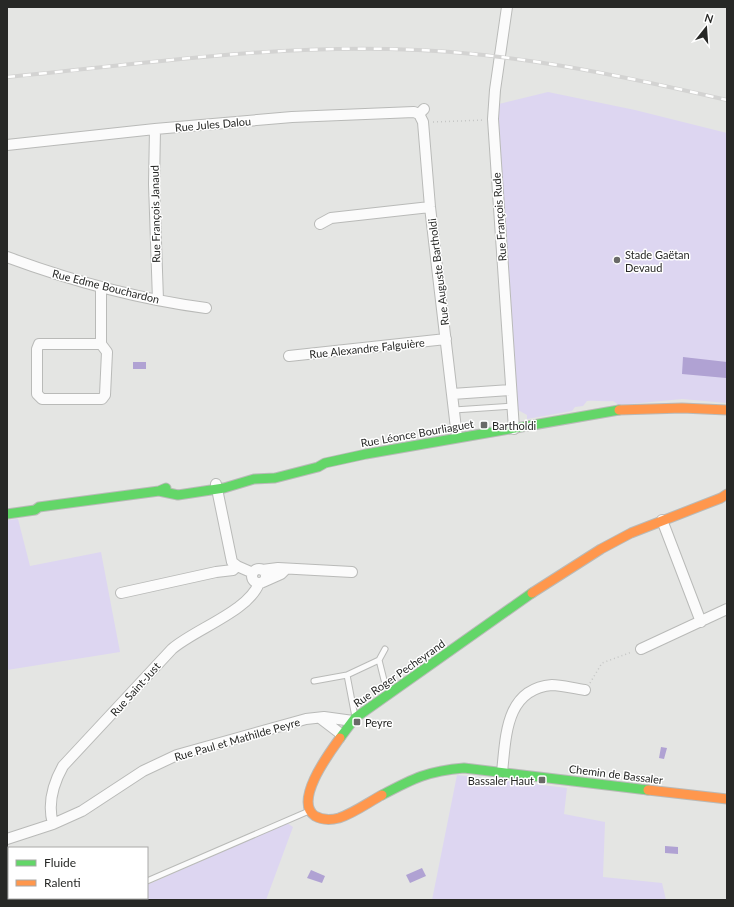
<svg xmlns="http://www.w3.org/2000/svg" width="734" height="907" font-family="Lato,sans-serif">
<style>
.green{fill:#ddd6f1}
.water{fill:#b0a2d3}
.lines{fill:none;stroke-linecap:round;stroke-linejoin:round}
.lane-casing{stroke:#b9bab8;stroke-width:7}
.street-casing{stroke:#b9bab8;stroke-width:12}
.fast-casing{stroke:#b9bab8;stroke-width:11}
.slow-casing{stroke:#b9bab8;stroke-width:11}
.path{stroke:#c5c6c5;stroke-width:1.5;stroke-dasharray:1 3;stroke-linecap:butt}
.lane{stroke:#fbfbfb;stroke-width:5}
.street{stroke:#fbfbfb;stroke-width:10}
.fast{stroke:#63d668;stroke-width:9}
.slow{stroke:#ff974d;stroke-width:9}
.rail-casing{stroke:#d3d3d2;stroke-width:4}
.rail{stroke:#fff;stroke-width:2.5;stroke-dasharray:8;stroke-linecap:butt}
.poi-dot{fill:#696a68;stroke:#fff;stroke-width:1.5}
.labels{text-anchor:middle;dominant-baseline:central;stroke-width:3;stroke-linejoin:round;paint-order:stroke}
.street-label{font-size:11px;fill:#272826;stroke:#fff}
.poi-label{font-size:11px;fill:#272826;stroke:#fff;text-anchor:start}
</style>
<rect width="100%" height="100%" fill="#e4e5e3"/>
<!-- green -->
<path class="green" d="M548 92 635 110 727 133V403L682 399 619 405 613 401C604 402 596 400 587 401L583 406 575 407 572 411 527 419V415L518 410 497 124 499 104Z
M18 519 30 566 101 552 120 652 7 670V520Z
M457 775 567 788 564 814 605 822 603 877 662 883 666 900H432Z
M287 823 293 827 266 900H114L119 898H147V885Z"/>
<!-- water -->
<path class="water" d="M683 357 727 362 726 378 682 374Z
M133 362H146V369H133Z
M661 747 667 748 664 759 659 758Z
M665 846 678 847V854L665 853Z
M422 868 426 876 410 883 406 875Z
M311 870 325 876 322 883 307 878Z"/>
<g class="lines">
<defs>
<path id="lane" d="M454 410 512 406
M379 660 384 680 392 690
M347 675 355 717
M314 681 347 675 379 660 385 649
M147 881 309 811
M103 900 107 898"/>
<path id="street" d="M507 7 495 90 493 119 514 429
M424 109 419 114 423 122 430 207 457 437
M155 129 154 184 158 300
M7 145 155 129 292 117 414 112 419 114
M320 224 331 218 430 207
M7 257C72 281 138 299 206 308
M101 344H39L37 349V394L42 399H102L105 395 107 352 101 344V287
M289 356 446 339
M452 394 511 390
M216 484 232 562 237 566 253 573
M662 520 701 622
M252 576a7 7 0 1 1 14 0a7 7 0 1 1-14 0Z
M262 570 278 568 352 572
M263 582 281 574 286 569
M121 593 216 572 233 570 237 566
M641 649 727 609
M320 718 341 734
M502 772C506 737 505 689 552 685 562 685 575 689 585 690
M53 824C47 803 53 784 63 766L172 649C195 629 249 611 259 583
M7 839 53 824 82 811 143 771 177 755 306 719 324 717 353 721"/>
<path id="fast" d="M159 491 178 495 224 488 254 479 275 478 318 467 325 463 366 454 619 410
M7 514 35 510 39 507 159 491 166 488
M340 738 355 718 532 593
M382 795C414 778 428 771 464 768L648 790"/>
<path id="slow" d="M619 410 682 408 727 410
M532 593 601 549 631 533 721 498 727 494
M340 738C330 752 293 801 315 816 322 820 331 820 339 818 354 813 369 802 382 795
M648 790 727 799"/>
</defs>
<!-- lane casing -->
<use href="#lane" class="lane-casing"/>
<!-- street casing -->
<use href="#street" class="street-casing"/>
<!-- fast casing -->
<use href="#fast" class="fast-casing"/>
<!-- slow casing -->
<use href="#slow" class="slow-casing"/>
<!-- path -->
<path class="path" d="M433 122 485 120
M590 683 602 663 632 652"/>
<!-- lane -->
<use href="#lane" class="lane"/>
<!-- street -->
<use href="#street" class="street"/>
<!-- fast -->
<use href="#fast" class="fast"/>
<!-- slow -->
<use href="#slow" class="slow"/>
<defs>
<path id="rail" d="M7 77C134 65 261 46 389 49 506 51 614 74 727 100"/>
</defs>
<!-- rail casing -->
<use href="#rail" class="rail-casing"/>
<!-- rail -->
<use href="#rail" class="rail"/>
</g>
<!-- markers -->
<g class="poi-dot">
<circle cx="617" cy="260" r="4"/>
<rect x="480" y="421" width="8" height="8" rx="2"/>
<rect x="353" y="718" width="8" height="8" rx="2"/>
<rect x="538" y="776" width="8" height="8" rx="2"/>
</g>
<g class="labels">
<!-- street labels -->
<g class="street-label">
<text transform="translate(213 124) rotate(-5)">Rue Jules Dalou</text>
<text transform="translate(155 214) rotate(-91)">Rue François Janaud</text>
<text transform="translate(499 217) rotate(-94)">Rue François Rude</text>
<text transform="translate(438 272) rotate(-97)">Rue Auguste Bartholdi</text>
<text transform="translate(106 286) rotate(14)">Rue Edme Bouchardon</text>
<text transform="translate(367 348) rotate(-6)">Rue Alexandre Falguière</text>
<text transform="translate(417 433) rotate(-10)">Rue Léonce Bourliaguet</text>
<text transform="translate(399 673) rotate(-35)">Rue Roger Pecheyrand</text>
<text transform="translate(135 689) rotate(-48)">Rue Saint-Just</text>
<text transform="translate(237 739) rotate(-16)">Rue Paul et Mathilde Peyre</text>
<text transform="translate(616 774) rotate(7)">Chemin de Bassaler</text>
</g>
<!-- poi labels -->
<g class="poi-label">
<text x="625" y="254">Stade Gaëtan<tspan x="625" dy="13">Devaud</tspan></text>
<text x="492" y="425">Bartholdi</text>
<text x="365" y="722">Peyre</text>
<text x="534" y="780" text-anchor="end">Bassaler Haut</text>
</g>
</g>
<!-- border -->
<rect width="734" height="907" fill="none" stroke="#272826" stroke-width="16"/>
<!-- legend -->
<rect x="8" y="847" width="140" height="52" fill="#ffffff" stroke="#a9a9a8"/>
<rect x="16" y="860" width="20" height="6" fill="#63d668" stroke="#a9a9a8"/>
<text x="44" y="867" font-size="12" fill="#272826">Fluide</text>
<rect x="16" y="880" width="20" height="6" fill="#ff974d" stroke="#a9a9a8"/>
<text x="44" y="887" font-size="12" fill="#272826">Ralenti</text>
<!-- north arrow -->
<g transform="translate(706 28) rotate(17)" stroke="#ffffff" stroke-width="3" paint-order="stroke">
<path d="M0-3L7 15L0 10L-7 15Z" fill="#272826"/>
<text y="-6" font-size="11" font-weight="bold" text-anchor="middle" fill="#272826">N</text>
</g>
</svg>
